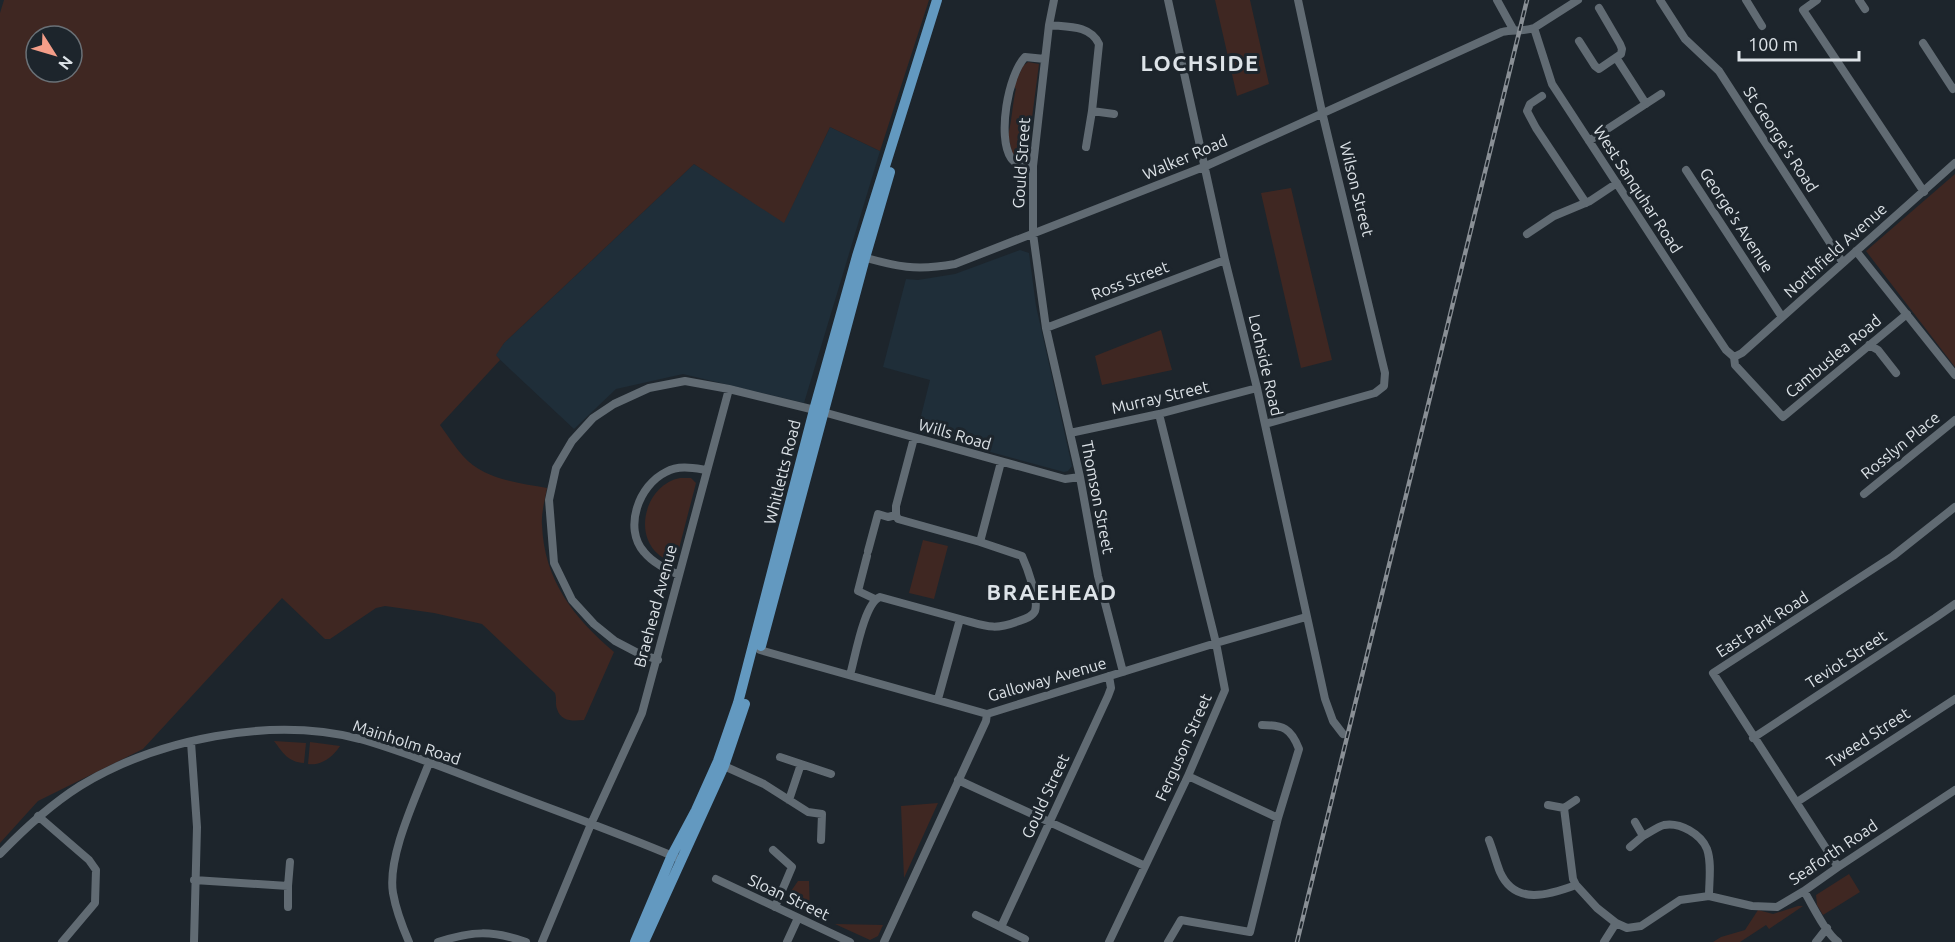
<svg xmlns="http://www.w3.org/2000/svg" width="1955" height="942" font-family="Ubuntu,sans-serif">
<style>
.built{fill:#1f2e39}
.green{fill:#3f2722;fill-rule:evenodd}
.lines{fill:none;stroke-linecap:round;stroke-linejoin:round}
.minor{stroke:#616b73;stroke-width:8}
.major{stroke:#6399c0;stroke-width:10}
.rail-casing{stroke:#898f95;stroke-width:4.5}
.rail{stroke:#1d252c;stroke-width:2;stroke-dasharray:7;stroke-linecap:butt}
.labels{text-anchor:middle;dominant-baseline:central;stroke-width:6;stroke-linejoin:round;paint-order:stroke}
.street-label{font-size:16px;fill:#dde3e8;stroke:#1d252c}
.district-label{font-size:22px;font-weight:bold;letter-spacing:1.5px;fill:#dde3e8;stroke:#1d252c}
</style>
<rect width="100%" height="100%" fill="#1d252c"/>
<!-- built -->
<path class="built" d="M830 127 880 151 804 403 683 374 616 389 574 429 495 355 504 343 694 164 784 222Z
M1020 250 1029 253 1036 306 1072 466 1068 471 1064 472 917 432 930 380 883 367 906 279 918 280 955 274Z"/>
<!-- green -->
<path class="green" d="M4 0H929L880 151 830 127 784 223 694 164 504 343 496 355 500 360 440 425C448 436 455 447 463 456 483 479 518 483 547 488 545 500 541 513 542 525 544 580 574 618 614 652L584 720C573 721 561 722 557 709 555 704 557 699 555 693L482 624 434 613 385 606 376 608 330 639H325L282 598 143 749 38 801 0 843V13ZM36 36H72V72H36Z
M1215 0H1250L1269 84 1237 96Z
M1028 62 1039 64 1027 156 1022 160 1013 157 1008 134C1011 129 1013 99 1016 89L1014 86 1023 66Z
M1955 174V367L1866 251Z
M1291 188 1332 360 1301 368 1261 193Z
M1161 330 1172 370 1102 385 1095 356Z
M680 478H691L696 483 675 564C669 561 662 558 658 554 632 531 648 484 680 478Z
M923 540 948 546 934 599 909 593Z
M274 741 306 743 304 763C288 762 283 753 274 741Z
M310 742 340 746C333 757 321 766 308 764Z
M938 803 904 878 901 806Z
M1849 874 1860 892 1823 915 1817 905 1816 895Z
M798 881H809L810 913 785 900Z
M1798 906H1803L1769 929 1766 925 1740 942H1713L1721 937 1745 930 1758 910 1773 914Z
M835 924 883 925 878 936 870 940Z"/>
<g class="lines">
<!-- minor -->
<path class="minor" d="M1054 0 1049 25 1033 166V234L1046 328 1080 477 1098 576 1123 672
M1168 0 1225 260 1257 388 1325 699 1333 721 1343 734
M1497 0 1513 29
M1660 0 1685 39 1719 71 1843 263
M1746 0 1762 26
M1817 0 1803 10 1924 192
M1859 0 1865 9
M1049 25C1068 27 1090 25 1099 44L1092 111 1086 147
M1534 28 1552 84 1700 311 1726 350 1734 357
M1579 41 1595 66 1599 69 1621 54 1622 49 1620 44 1599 8
M1923 43 1953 89 1955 88
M1617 59 1646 104
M1542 96 1530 104 1527 111 1536 128 1586 203
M1092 111 1114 114
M1589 141 1661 94
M1033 166C1026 165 1015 165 1011 158 997 137 1008 75 1025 57L1045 59
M1686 170 1782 317
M1527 234 1554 216 1590 201 1617 183
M1856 251 1955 375
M859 256C897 267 916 271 955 264L1206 166 1502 32C1512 29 1523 32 1534 28L1578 0
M1046 328 1225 260
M1869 345 1878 350 1896 373
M1734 357 1742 353 1955 163
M1734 357 1735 365 1783 417 1907 314
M1265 424 1375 393 1384 386 1385 373 1322 112 1298 0
M1070 433 1159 414 1257 388
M914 438 896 506V515L898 519 980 542
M1864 494 1955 420
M868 551 878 514 888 517 896 515
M867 556 858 591 875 599
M679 575C666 569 653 563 644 552 623 528 639 485 666 472 679 465 693 468 707 470
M760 650 987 714 1216 643 1306 617
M658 660 636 652 615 641 594 624 572 600 554 563 549 500 556 468 572 441 593 418 614 404 649 388 685 381 729 389 823 412 1065 479 1080 477
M850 675C855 658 864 603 880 597L960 619
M938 699 960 619C986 626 993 631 1019 621 1025 619 1032 617 1035 611 1039 599 1027 567 1022 556L980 542 1001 462
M1753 738 1935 618 1955 604
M191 742 197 827 194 942
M780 757 831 774
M724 766 764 784 808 812 822 814 821 840
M1188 776 1278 818
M958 780 1145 866
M789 800 801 764
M1797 802 1955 699
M1548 805 1564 808 1576 800
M1564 808 1573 879 1576 885 1597 908 1616 923 1627 928 1641 926 1680 900 1709 896 1752 906 1777 907 1804 891 1838 867 1955 790
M38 816 89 860 96 870 95 903 62 942
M1635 822 1643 836C1649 833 1657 827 1664 825 1680 822 1701 834 1707 849 1712 863 1709 881 1709 896
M1489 840C1493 850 1496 862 1500 872 1515 906 1549 895 1576 885
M1630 847 1643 836
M773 850 792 867 775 907
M0 854C24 829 50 805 80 786 157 739 270 716 360 739 406 752 452 771 497 788 556 811 616 832 675 857
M1838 867 1713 673 1893 556 1955 507
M716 879 850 942
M194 880 288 886V907
M288 886 290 862
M1804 891C1813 906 1825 932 1838 942
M976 915 1025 939
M1001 927 1108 696 1111 688 1109 676
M409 942C402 926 396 910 393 893 387 857 416 797 429 763
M438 942C472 931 492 930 526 942
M542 942 591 824 642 713 729 389
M787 942 798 918
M884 942 986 721 987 714
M1109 942 1188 776 1225 690 1216 643 1159 414
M1168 942 1181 920 1250 932 1278 818 1299 749C1291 728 1283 725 1262 725
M1604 942 1616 923
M1816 942 1827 928"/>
<!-- major -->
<path class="major" d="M761 646 865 258 890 172
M635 942 672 855 696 810 718 761 738 703 814 410 857 256 937 0
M644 942 724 766 745 704"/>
<defs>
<path id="rail" d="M1297 942 1527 0"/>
</defs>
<!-- rail casing -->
<use href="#rail" class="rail-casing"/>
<!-- rail -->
<use href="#rail" class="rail"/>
</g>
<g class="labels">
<!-- street labels -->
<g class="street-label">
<text transform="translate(1781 139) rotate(57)">St George's Road</text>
<text transform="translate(1185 157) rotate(-23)">Walker Road</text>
<text transform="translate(1021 163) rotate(-86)">Gould Street</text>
<text transform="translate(1357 189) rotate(76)">Wilson Street</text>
<text transform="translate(1638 189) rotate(57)">West Sanquhar Road</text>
<text transform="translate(1737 220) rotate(57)">George's Avenue</text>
<text transform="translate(1835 250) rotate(-42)">Northfield Avenue</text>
<text transform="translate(1130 280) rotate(-21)">Ross Street</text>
<text transform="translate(1833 356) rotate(-40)">Cambuslea Road</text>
<text transform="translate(1266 365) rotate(77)">Lochside Road</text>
<text transform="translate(1160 397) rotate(-13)">Murray Street</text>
<text transform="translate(955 434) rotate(16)">Wills Road</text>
<text transform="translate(1900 445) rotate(-39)">Rosslyn Place</text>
<text transform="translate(782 472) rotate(-76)">Whitletts Road</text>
<text transform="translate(1098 497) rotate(79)">Thomson Street</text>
<text transform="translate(655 606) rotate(-75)">Braehead Avenue</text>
<text transform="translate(1762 624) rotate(-33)">East Park Road</text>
<text transform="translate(1846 659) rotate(-33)">Teviot Street</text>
<text transform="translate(1047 679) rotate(-16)">Galloway Avenue</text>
<text transform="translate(1868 737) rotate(-33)">Tweed Street</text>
<text transform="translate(407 742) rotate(18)">Mainholm Road</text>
<text transform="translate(1183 747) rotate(-66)">Ferguson Street</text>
<text transform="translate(1045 796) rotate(-65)">Gould Street</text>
<text transform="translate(1833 852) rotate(-34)">Seaforth Road</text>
<text transform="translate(789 897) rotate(25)">Sloan Street</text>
</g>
<!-- district labels -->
<g class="district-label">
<text x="1200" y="62">LOCHSIDE</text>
<text x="1052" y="591">BRAEHEAD</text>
</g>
</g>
<!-- north arrow -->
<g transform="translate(54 54) rotate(127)"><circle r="28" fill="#1d252c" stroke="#6a7177" stroke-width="1.5"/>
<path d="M0-4.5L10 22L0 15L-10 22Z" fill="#f49e89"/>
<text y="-9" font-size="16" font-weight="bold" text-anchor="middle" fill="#dde3e8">N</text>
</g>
<!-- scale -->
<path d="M1739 51v9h120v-9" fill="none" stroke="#dde3e8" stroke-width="3"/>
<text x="1748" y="51" font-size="18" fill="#dde3e8" stroke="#1d252c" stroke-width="4.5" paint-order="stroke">100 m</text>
</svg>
